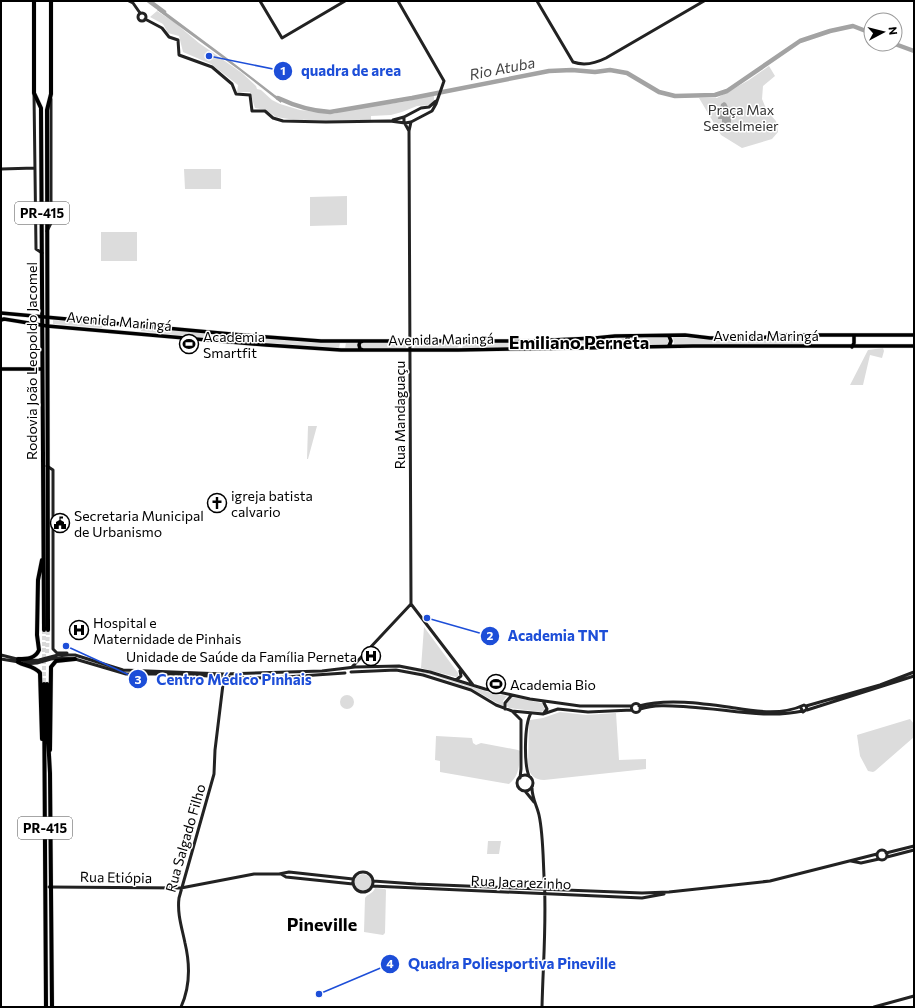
<svg xmlns="http://www.w3.org/2000/svg" width="915" height="1008" font-family="Commissioner,sans-serif">
<style>
.green{fill:#dcdcdc}
.water{fill:#a3a3a3}
.lines{fill:none;stroke-linecap:round;stroke-linejoin:round}
.river{stroke:#a3a3a3;stroke-width:4.5}
.highway-tunnel{stroke:#d9d9d9;stroke-width:4;stroke-dasharray:4 2;stroke-linecap:butt}
.primary-casing{stroke:#dbdbdb;stroke-width:4.5}
.highway-casing{stroke:#dbdbdb;stroke-width:5}
.secondary{stroke:#222;stroke-width:3}
.primary{stroke:#000;stroke-width:3.5}
.highway{stroke:#000;stroke-width:4}
.labels{text-anchor:middle;dominant-baseline:central;stroke-width:3;stroke-linejoin:round;paint-order:stroke}
.shield{fill:#fff;stroke:#4c4c4c;stroke-width:1}
.shield-label{font-size:13px;font-weight:bold;fill:#000}
.park-label{font-size:14px;fill:#333;stroke:#fff}
.street-label{font-size:14px;fill:#000;stroke:#fff}
.poi-label{font-size:14px;fill:#000;stroke:#fff;text-anchor:start}
.water-label{font-size:15px;font-style:italic;fill:#444;stroke:#fff}
.district-label{font-size:18px;font-weight:bold;fill:#000;stroke:#fff}
.leader{fill:none;stroke:#1d4ed8;stroke-width:1.5}
.callout-dot{fill:#1d4ed8;stroke:#fff;stroke-width:1.5}
.mark-label{font-size:12px;text-anchor:middle;font-weight:bold;fill:#fff}
.callout-label{font-size:15px;text-anchor:middle;font-weight:bold;fill:#1d4ed8;stroke:#fff;stroke-width:3;stroke-linejoin:round;paint-order:stroke}
</style>
<rect width="100%" height="100%" fill="#fff"/>
<!-- green -->
<path class="green" d="M157 11 174 22 199 43 242 73 256 86 257 89 261 90 272 100 280 104 300 110 334 114 349 109 403 102 434 95V102L430 105 417 106 402 112 391 115 371 116V120L329 121 289 119 276 117 266 110 255 108 250 92H237L238 85 211 64 183 52 179 36 168 33 163 24 150 17Z
M769 66 775 76 763 86 762 99 767 111 776 121 778 132 772 139 742 148 721 135 699 98H717L749 80Z
M184 169H221V189H185Z
M347 196V225L310 226V197Z
M101 232H137V261H101Z
M53 320 103 324 102 328 53 324Z
M141 327 218 334 219 340 141 331Z
M228 336 306 342 340 343 339 348 228 340Z
M805 336V344H674L673 337 709 339 761 340 781 337Z
M624 337V344H560L536 347V342Z
M632 337H667L669 341 667 345H631L630 341Z
M346 342H406V349H345Z
M415 342 456 343 459 346 457 348H414Z
M526 342V347L462 348 463 345 462 343Z
M883 348 884 351 882 358 870 355 863 385H850L868 350Z
M308 426H317L308 459H307Z
M424 627 458 673V676L456 677 421 668Z
M402 667 432 674 488 692 507 696 503 701 504 707 471 688 432 675 400 668 360 669Z
M340 702a7 7 0 1 1 14 0a7 7 0 1 1-14 0Z
M512 697 542 703 545 710 541 712 509 708 507 706 506 703Z
M560 712 586 715 616 713 619 760 646 759V769L544 780C535 780 529 775 528 765L529 722 530 720 543 718Z
M910 719 914 724V737L875 771 873 772 868 771 860 756 857 735Z
M436 736 472 738 473 743 476 745 481 743 518 750 520 751C519 765 520 775 509 784L503 783 440 772V761L435 760Z
M488 841H501L499 854H487Z
M354 883a9 9 0 1 1 18 0a9 9 0 1 1-18 0Z
M375 888 385 889 386 890 385 933 383 935 364 932 365 898C367 894 373 894 375 888Z"/>
<!-- water -->
<path class="water" d="M160 8 227 58 275 95 282 99 281 103 239 70 157 10Z
M724 102 726 103 732 115C730 119 732 125 730 130L726 131 722 123V119H718L721 104Z"/>
<g class="lines">
<!-- river -->
<path class="river" d="M149 1 164 12
M895 44 914 51
M278 98C295 106 312 111 330 112L412 98 549 71 572 70 595 72 610 70 627 73 659 92 675 96 715 95 727 91 800 41 830 31 853 26 871 33"/>
<!-- highway-tunnel -->
<path class="highway-tunnel" d="M44 630V684
M47 653 48 630"/>
<defs>
<path id="primary" d="M1 313 242 335 321 341H530L595 338 615 336 685 335 710 338H761L781 335H914
M1 320 4 319 47 326 266 345 341 350H458L693 346H914
M669 336 671 341 669 346
M363 341 360 342 359 345 360 349 363 350
M811 346 808 340 811 335
M629 347 626 341 629 336
M852 347 854 343V335
M1 369H42"/>
<path id="highway" d="M34 1V93L41 108 44 630
M48 630 47 110 51 94V1
M18 659C27 659 35 659 39 650L37 635 38 580 42 560
M18 662C25 666 35 666 40 673L42 739
M44 684 46 1007
M47 684 48 737 50 773 52 1007
M50 750 51 667 56 661 75 659"/>
</defs>
<!-- primary casing -->
<use href="#primary" class="primary-casing"/>
<!-- highway casing -->
<use href="#highway" class="highway-casing"/>
<!-- secondary -->
<path class="secondary" d="M129 1 133 3 140 13
M260 1 282 38 345 1
M537 1 573 62C584 66 596 63 606 58L704 1
M138 17a4 4 0 1 1 8 0a4 4 0 1 1-8 0Z
M145 19 162 28 169 37 178 40 179 55 212 67 232 84 236 94 250 95 252 111H265L273 118 283 121 326 122 390 121 405 123 411 122 432 111 436 104 444 81 398 1
M34 94 36 249 42 253
M404 117V122L409 131
M393 120 404 117 421 108 429 107 436 101
M1 169 35 168
M47 231 51 223V99
M47 466 53 470V649L57 653H67
M411 604 409 131 411 122
M411 604 473 685
M1 655 25 661 39 660 58 655H75L123 670 224 674 322 671 355 667 399 666 430 672 485 689 530 699 580 706H632
M1 659 19 662
M24 664 37 663 51 659 62 658 75 659 126 674H176L224 677 271 678 345 673
M352 667 411 604
M351 672 396 670 423 675 471 690 496 705 512 711 543 714 558 709 588 712 632 710
M456 680 461 676 460 671
M543 701 547 709 544 713
M631.5 708a4.5 4.5 0 1 1 9 0a4.5 4.5 0 1 1-9 0Z
M639 706C668 698 706 704 735 708 758 712 783 715 804 705L806 706 807 709 803 712 801 708
M806 706 880 685 914 672
M505 709V703L511 696
M640 709C656 704 673 706 689 707 727 709 765 719 803 711
M807 710 914 676
M513 712 521 720V769L520 778
M517 783a8 8 0 1 1 16 0a8 8 0 1 1-16 0Z
M529 776C524 764 524 725 531 713
M532 788C532 798 537 806 539 815 543 833 543 856 544 876 547 919 543 963 542 1007
M525 791 534 802
M877 855a5 5 0 1 1 10 0a5 5 0 1 1-10 0Z
M886 853 914 846
M887 857 914 850
M851 861 861 863 879 859
M353 882a10 10 0 1 1 20 0a10 10 0 1 1-20 0Z
M281 874 286 877 353 884
M373 881 416 884 642 893 669 892 770 881 877 854
M372 886 642 898 664 894
M49 887 181 888 254 874H279L289 872 353 879
M181 1007C190 987 190 964 185 943 182 928 177 914 179 898L214 774 215 750 224 676
M874 1007 914 996"/>
<!-- primary -->
<use href="#primary" class="primary"/>
<!-- highway -->
<use href="#highway" class="highway"/>
</g>
<!-- icons -->
<defs>
<symbol id="stadium-ring" viewBox="-11 -11 22 22"><circle r="9.5" fill="#fff" stroke="#000" stroke-width="1.5"/><path d="M0-5a6.5 5 0 1 0 0 10a6.5 5 0 1 0 0-10ZM-3.5-1.8h7v3.6h-7Z" fill="#000"/></symbol>
<symbol id="church-ring" viewBox="-11 -11 22 22"><circle r="9.5" fill="#fff" stroke="#000" stroke-width="1.5"/><path d="M-1.2-6h2.4v3.5h3.3v2.4h-3.3V6h-2.4V-.1h-3.3v-2.4h3.3Z" fill="#000"/></symbol>
<symbol id="civic-ring" viewBox="-11 -11 22 22"><circle r="9.5" fill="#fff" stroke="#000" stroke-width="1.5"/><path d="M-.6-6.5H3V-4.5H.6V-3L4-1V1h2V6H-6V1h2V-1L-.6-3ZM-1.2 2.5V6h2.4V2.5Z" fill="#000"/></symbol>
<symbol id="hospital-ring" viewBox="-11 -11 22 22"><circle r="9.5" fill="#fff" stroke="#000" stroke-width="1.5"/><path d="M-5-5h3v3.5h4V-5h3V5h-3V1.5h-4V5h-3Z" fill="#000"/></symbol>
</defs>
<g fill-rule="evenodd">
<use href="#stadium-ring" x="178" y="333" width="22" height="22"/>
<use href="#church-ring" x="206" y="492" width="22" height="22"/>
<use href="#civic-ring" x="49" y="512" width="22" height="22"/>
<use href="#hospital-ring" x="68" y="619" width="22" height="22"/>
<use href="#hospital-ring" x="360" y="645" width="22" height="22"/>
<use href="#stadium-ring" x="485" y="673" width="22" height="22"/>
</g>
<g class="labels">
<!-- shield labels -->
<g class="shield">
<rect x="15" y="202" width="54" height="22" rx="3"/>
<rect x="18" y="817" width="54" height="22" rx="3"/>
</g>
<g class="shield-label">
<text x="42" y="213">PR-415</text>
<text x="45" y="828">PR-415</text>
</g>
<!-- park labels -->
<g class="park-label">
<text x="741" y="109">Praça Max<tspan x="741" dy="16">Sesselmeier</tspan></text>
</g>
<!-- street labels -->
<g class="street-label">
<text transform="translate(119 321) rotate(5)">Avenida Maringá</text>
<text x="766" y="335">Avenida Maringá</text>
<text transform="translate(441 339) rotate(-1)">Avenida Maringá</text>
<text transform="translate(31 361) rotate(-90)">Rodovia João Leopoldo Jacomel</text>
<text transform="translate(399 415) rotate(-90)">Rua Mandaguaçu</text>
<text transform="translate(185 838) rotate(-74)">Rua Salgado Filho</text>
<text transform="translate(116 877) rotate(1)">Rua Etiópia</text>
<text transform="translate(521 882) rotate(2)">Rua Jacarezinho</text>
</g>
<!-- poi labels -->
<g class="poi-label">
<text x="203" y="336">Academia<tspan x="203" dy="16">Smartfit</tspan></text>
<text x="231" y="495">igreja batista<tspan x="231" dy="16">calvario</tspan></text>
<text x="74" y="515">Secretaria Municipal<tspan x="74" dy="16">de Urbanismo</tspan></text>
<text x="93" y="622">Hospital e<tspan x="93" dy="16">Maternidade de Pinhais</tspan></text>
<text x="357" y="656" text-anchor="end">Unidade de Saúde da Família Perneta</text>
<text x="510" y="684">Academia Bio</text>
</g>
<!-- water labels -->
<g class="water-label">
<text transform="translate(502 68) rotate(-11)">Rio Atuba</text>
</g>
<!-- district labels -->
<g class="district-label">
<text x="579" y="342">Emiliano Perneta</text>
<text x="322" y="924">Pineville</text>
</g>
</g>
<!-- callouts -->
<path class="leader" d="M209 56L283 71M427 618L490 636M66 646L138 679M319 994L390 964"/>
<g class="callout-dot">
<circle cx="209" cy="56" r="4"/>
<circle cx="427" cy="618" r="4"/>
<circle cx="66" cy="646" r="4"/>
<circle cx="319" cy="994" r="4"/>
<circle cx="283" cy="71" r="10"/>
<circle cx="490" cy="636" r="10"/>
<circle cx="138" cy="679" r="10"/>
<circle cx="390" cy="964" r="10"/>
</g>
<g class="mark-label">
<text x="283" y="75">1</text>
<text x="490" y="640">2</text>
<text x="138" y="684">3</text>
<text x="390" y="968">4</text>
</g>
<g class="callout-label">
<text x="351" y="76">quadra de area</text>
<text x="558" y="641">Academia TNT</text>
<text x="234" y="685">Centro Médico Pinhais</text>
<text x="512" y="969">Quadra Poliesportiva Pineville</text>
</g>
<!-- border -->
<rect width="915" height="1008" fill="none" stroke="#000000" stroke-width="4"/>
<!-- north arrow -->
<g transform="translate(883 32) rotate(83)"><circle r="19" fill="#ffffff" stroke="#999999"/>
<path d="M0-3L7 15L0 10L-7 15Z" fill="#000000"/>
<text y="-6" font-size="11" font-weight="bold" text-anchor="middle" fill="#000000">N</text>
</g>
</svg>
